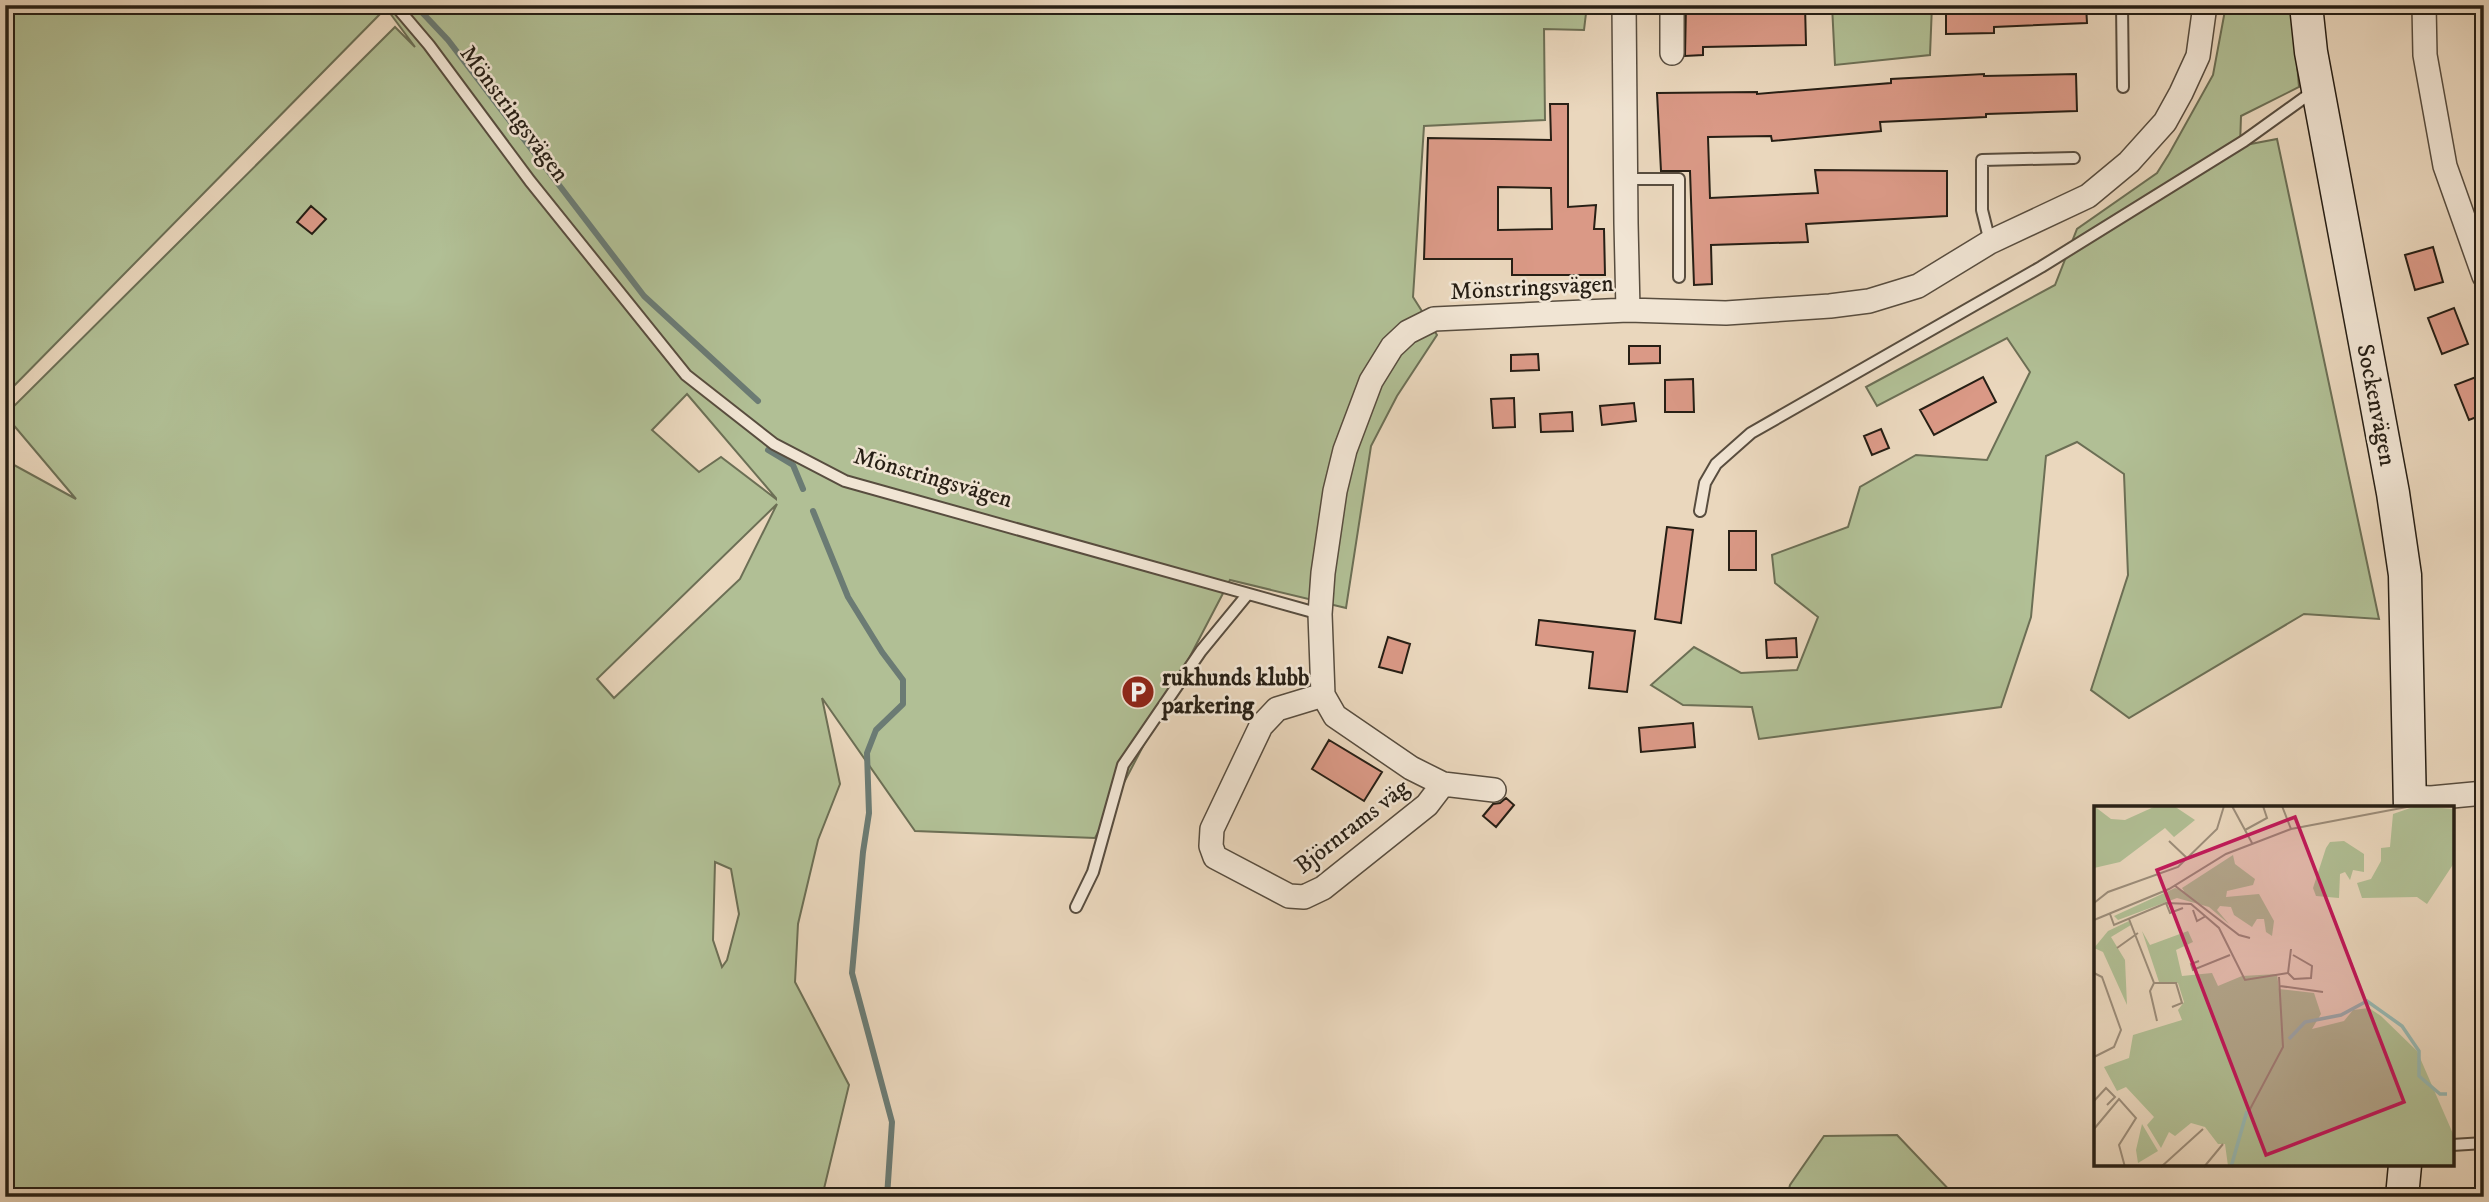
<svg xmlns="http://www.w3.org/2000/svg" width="2489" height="1202" font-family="'IM FELL DW Pica',serif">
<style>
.green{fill:#b1bf95;stroke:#6c6f55;stroke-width:2;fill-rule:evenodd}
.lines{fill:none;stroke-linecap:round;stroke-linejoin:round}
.stream{stroke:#6b7b74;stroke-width:6}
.building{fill:#da9986;stroke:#271f15;stroke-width:2;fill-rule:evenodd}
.lane-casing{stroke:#584d3f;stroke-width:14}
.street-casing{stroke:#584d3f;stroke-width:26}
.secondary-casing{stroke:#271f15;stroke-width:35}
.lane{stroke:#f1e5d4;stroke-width:10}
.street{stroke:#f1e5d4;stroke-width:23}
.secondary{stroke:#f1e5d4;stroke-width:32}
.labels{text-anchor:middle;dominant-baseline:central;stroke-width:5;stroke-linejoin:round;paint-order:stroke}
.street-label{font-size:24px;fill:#271f15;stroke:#f1e5d4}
.poi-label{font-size:24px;font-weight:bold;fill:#271f15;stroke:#f1e5d4;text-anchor:start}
.inset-river{fill:none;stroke:#98b9b3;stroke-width:3.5}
.inset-road{fill:none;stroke:#9c8d7a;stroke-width:2}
.view{fill:#c2185b;fill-opacity:0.15;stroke:#c2185b;stroke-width:3.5}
.inset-edge{fill:none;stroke:#271f15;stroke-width:3.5}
</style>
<rect width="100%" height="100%" fill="#ead7bd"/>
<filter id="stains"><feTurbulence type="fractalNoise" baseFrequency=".00286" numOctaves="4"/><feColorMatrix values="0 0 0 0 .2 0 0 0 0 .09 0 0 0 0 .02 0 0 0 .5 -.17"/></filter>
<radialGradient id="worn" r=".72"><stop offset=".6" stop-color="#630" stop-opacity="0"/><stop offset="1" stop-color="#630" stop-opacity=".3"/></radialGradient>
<!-- green -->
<path class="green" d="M5 5H375L383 11 5 395Z
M384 5H1587L1584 30 1544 29 1545 120 1424 126 1413 297 1437 335 1397 396 1371 446 1346 608 1230 580 1095 838 915 831 822 698 840 784 818 840 798 924 795 982 849 1085 822 1197H5V460L76 499 5 415 395 27 415 47ZM687 394 776 498V499L721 457 699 472 652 430ZM777 504 740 579 614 698 597 679ZM715 862 731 869 739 914 727 960 722 967 713 940Z
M1832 5H1932L1930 55 1835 65Z
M2226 5H2292L2299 87 2241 116 2240 146 2277 139 2379 619 2304 614 2129 718 2091 690 2128 575 2124 474 2077 442 2046 456 2031 617 2001 707 1759 739 1752 707 1683 705 1651 685 1694 647 1741 673 1797 670 1818 617 1775 583 1772 555 1848 527 1860 487 1916 455 1987 460 2030 372 2007 338 1877 406 1866 387 2055 285 2077 229 2157 173 2169 154 2213 75Z
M1897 1135 1956 1197H1787L1790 1185 1824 1136Z"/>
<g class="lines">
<!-- stream -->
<path class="stream" d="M415 5 448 40 644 296 758 401
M768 450 793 465 803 489
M813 511 848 597 882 652 903 680V704L876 730 867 753 869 813 863 852 852 973 892 1122 887 1197"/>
</g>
<!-- building -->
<path class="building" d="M1686 5H1805L1806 45 1703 47V55L1685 56Z
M1946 5H2086L2087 23 1994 27V33L1946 34Z
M1984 74V76L2076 74 2077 111 1986 114V117L1880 122 1881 131 1772 141 1771 136 1708 137 1710 198 1818 193 1815 170 1947 171V216L1806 224 1808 242 1711 245 1712 284 1694 285 1690 171H1661L1657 93 1757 92V94L1891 83V79Z
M1550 104H1568V207L1596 205 1594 229H1604L1605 275H1512V259H1424L1428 138 1551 140ZM1498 187 1551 188 1552 229 1498 230Z
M311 206 326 219 312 234 297 222Z
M2433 247 2443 282 2415 290 2405 255Z
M2454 308 2468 344 2442 354 2428 318Z
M1629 346H1660V363L1629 364Z
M1538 354 1539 370 1511 371V355Z
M2484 374V414L2469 420 2455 385Z
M1983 377 1996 402 1934 435 1920 410Z
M1693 379 1694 412H1665V380Z
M1514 398 1515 427 1493 428 1491 399Z
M1634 403 1636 421 1602 425 1600 406Z
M1572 412 1573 431 1541 432 1540 414Z
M1881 429 1889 448 1872 455 1864 436Z
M1667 527 1693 530 1681 623 1655 619Z
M1729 531H1756V570H1729Z
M1539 620 1635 631 1627 692 1589 688 1593 652 1536 645Z
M1388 637 1410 644 1402 673 1379 667Z
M1796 638 1797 657 1767 658 1766 640Z
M1693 723 1695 747 1641 752 1639 728Z
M1329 740 1382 772 1364 801 1312 769Z
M1506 798 1514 805 1496 827 1483 816 1493 804 1500 803Z"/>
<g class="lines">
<defs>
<path id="lane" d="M395 5 429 45 530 181 686 375 774 444 845 481 1320 614
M2122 5 2123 87
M1626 179H1679V277
M1990 242 1982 210V160L2074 158
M1700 511 1705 483 1716 464 1751 433 2041 267 2244 141 2315 90
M1076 907 1093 872 1123 765 1201 651 1247 595
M2452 1145 2484 1143"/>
<path id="street" d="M1624 5 1626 223 1628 310
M1672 5V53
M2424 5 2425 55 2445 166 2484 276
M1323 695 1277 709 1261 726 1212 829 1211 846 1215 857 1289 896 1304 897 1323 888 1427 805 1443 784
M1494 790 1443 784 1411 768 1335 716 1323 695 1320 614 1323 573 1335 491 1345 450 1371 381 1392 347 1408 332 1434 319 1628 310 1726 313 1830 306 1869 301 1918 286 1990 242 2088 196 2129 162 2165 122 2181 93 2198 56 2205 5
M2410 797 2431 798 2484 793"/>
<path id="secondary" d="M2306 5 2311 52 2393 493 2405 575 2410 808
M2402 1197 2405 1165"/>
</defs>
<!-- lane casing -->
<use href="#lane" class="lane-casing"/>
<!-- street casing -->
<use href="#street" class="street-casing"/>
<!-- secondary casing -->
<use href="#secondary" class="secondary-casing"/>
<!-- lane -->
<use href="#lane" class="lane"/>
<!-- street -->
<use href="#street" class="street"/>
<!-- secondary -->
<use href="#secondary" class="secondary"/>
</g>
<!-- icons -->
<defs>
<symbol id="parking-disc" viewBox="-11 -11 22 22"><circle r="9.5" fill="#8f2418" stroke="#f1e5d4"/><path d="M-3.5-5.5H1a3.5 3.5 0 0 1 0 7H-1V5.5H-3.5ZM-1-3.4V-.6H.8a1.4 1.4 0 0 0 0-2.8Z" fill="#fff"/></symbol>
</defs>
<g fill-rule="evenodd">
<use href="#parking-disc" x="1119" y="673" width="38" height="38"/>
</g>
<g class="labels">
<!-- street labels -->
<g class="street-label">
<text transform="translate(514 114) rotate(53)">Mönstringsvägen</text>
<text transform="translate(1532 288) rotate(-3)">Mönstringsvägen</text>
<text transform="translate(2376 405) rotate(79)">Sockenvägen</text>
<text transform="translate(933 478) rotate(16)">Mönstringsvägen</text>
<text transform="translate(1352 827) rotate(-38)">Björnrams väg</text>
</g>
<!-- poi labels -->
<g class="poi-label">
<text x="1162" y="678">rukhunds klubb<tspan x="1162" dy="28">parkering</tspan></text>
</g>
</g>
<!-- overview -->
<g transform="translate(2094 806)">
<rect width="360" height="360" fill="#ead7bd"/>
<path d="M0 0 17 13 31 14 62 0H80L101 14 80 31 71 22 26 56 0 62ZM322 0 361 3 360 57 333 98 323 91 268 92 263 77 277 73 287 55V42L296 41 299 8ZM250 35 270 48V66L259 64 256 74 251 66 246 68 245 92 222 90 219 82 232 42 236 36ZM139 49 141 58 161 73 159 79 133 85 132 91 165 88 180 115 178 130 172 126 170 113H163L158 121 140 109 137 101 126 100 123 104 135 118 115 101 83 92 24 114 20 110 81 82 90 85 88 82ZM35 115 37 119 17 131 31 154 33 199 9 146 0 142 14 125ZM48 125 56 139 94 125 99 136 82 144 88 170 118 167 124 180 148 170 183 168 185 183 220 187 227 208 218 223 250 215 259 204 275 202 287 210 323 245 360 330V360H134L131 338H124L111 321 97 317 81 330 75 326 67 342 53 319 60 311 32 281 23 285 10 261 35 252 39 229 88 214 84 204 90 196 84 177 65 176ZM48 318 64 345 44 357 42 344Z" fill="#b1bf95"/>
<path class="inset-river" d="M195 233 211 216 247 209 273 195 308 220 325 245V270L346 288H353M137 361 153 305"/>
<path class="inset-road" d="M138 0 158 37M188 0 197 23M151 24 173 12 169 0M75 35 94 53M80 79 145 129 156 132M0 97 14 86 84 61 123 23 130 0M72 97 76 107 89 102M99 104 103 115 112 110M16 108 20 119 72 97 97 98 125 122 151 174 194 167 197 143M35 113 60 177 56 185 63 215M0 114 75 83 132 48 197 23 318 0M23 142 44 127M105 155 97 158 99 164 136 149M0 167 8 171 27 224 20 241 0 251M194 167 200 173 217 172 218 160 199 149M60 177H82L88 197 78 201M186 180 229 186M0 295 12 282 21 291 13 299M155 305 189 241 185 171M0 323 25 293 42 312 25 339 31 361M67 361 109 323M110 361 129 338"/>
<path class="view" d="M201 11 310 296 172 349 63 64Z"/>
<rect width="360" height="360" class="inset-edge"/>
</g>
<!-- margin -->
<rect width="2489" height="1202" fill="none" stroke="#ead7bd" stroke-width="28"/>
<rect x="7" y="7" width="2475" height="1188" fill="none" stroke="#271f15" stroke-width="3.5"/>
<rect x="14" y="14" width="2461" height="1174" fill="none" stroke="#271f15" stroke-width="2"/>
<rect width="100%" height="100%" filter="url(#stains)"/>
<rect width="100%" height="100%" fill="url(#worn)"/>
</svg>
